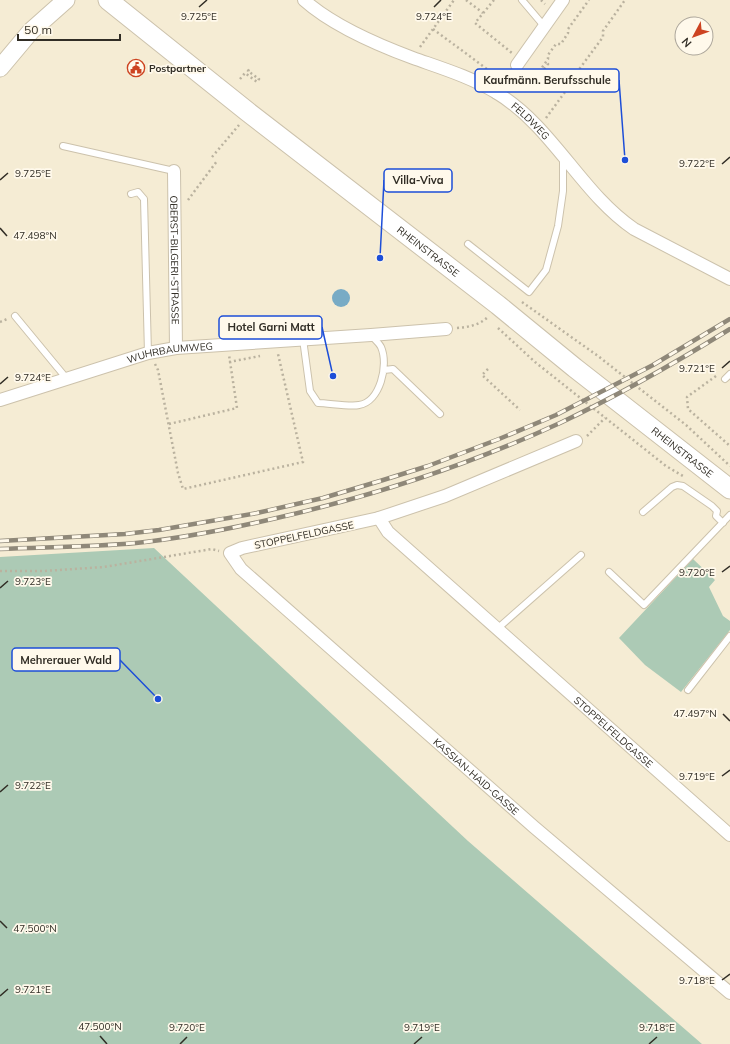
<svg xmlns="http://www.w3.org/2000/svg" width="730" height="1044" font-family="Mulish,sans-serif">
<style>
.green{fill:#accab5}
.water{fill:#78abc5}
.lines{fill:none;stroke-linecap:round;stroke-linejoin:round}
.street-tunnel{stroke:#cec6b1;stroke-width:12;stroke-dasharray:12 6;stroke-linecap:butt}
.lane-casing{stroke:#ccc2ac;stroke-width:8}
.street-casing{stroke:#ccc2ac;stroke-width:14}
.secondary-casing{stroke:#ccc2ac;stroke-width:19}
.primary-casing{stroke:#ccc2ac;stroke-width:21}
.path{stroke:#bab29f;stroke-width:2.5;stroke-dasharray:2 3;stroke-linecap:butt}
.lane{stroke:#fff;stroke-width:6}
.street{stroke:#fff;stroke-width:12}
.secondary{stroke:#fff;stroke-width:17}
.primary{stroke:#fff;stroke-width:19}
.rail-casing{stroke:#8f8879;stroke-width:4.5}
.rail{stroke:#fff9eb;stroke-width:3;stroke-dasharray:9;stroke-linecap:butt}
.ticks{fill:none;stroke:#312d25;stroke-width:1.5}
.labels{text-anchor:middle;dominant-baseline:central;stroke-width:3.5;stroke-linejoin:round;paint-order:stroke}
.poi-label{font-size:10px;font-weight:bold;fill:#312d25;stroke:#fff9eb;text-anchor:start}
.street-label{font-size:10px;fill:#312d25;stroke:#fff9eb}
.ticks-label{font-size:10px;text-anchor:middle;fill:#312d25;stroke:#fff9eb;stroke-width:3.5;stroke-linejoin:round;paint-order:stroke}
.leader{fill:none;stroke:#1d4ed8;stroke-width:1.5}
.callout-dot{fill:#1d4ed8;stroke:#fff9eb;stroke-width:1.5}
.callout{fill:#fff9eb;stroke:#1d4ed8;stroke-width:1.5}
.callout-label{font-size:11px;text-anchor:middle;font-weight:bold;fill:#312d25}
</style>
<rect width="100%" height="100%" fill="#f5ecd4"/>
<!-- green -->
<path class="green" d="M154 548 468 841 702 1044H0V557Z
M693 559 715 580 709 587 723 616 730 621V630L681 692 645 665 619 638Z"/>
<!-- water -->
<path class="water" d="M332 298a9 9 0 1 1 18 0a9 9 0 1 1-18 0Z"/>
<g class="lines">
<!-- street-tunnel -->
<path class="street-tunnel" d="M505 82 517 65"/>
<defs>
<path id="lane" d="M522 0 544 26
M63 146 174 171
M131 194 138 192 144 199 148 353
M468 244 529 292 546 270 558 226 563 191V158
M15 316 67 379
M303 339 310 391 318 403C328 403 350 407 359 405 380 402 389 365 381 347 379 343 374 339 371 335
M384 370 393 369 440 414
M725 379 730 374
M643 512 672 487 677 485 683 486 712 506 717 511 716 516 723 523
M609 572 644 605 730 515
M497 629 581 555
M688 690 730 636"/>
<g id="street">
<path id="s1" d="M304 0C332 25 378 45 413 58 441 68 471 77 497 93 553 127 581 193 634 229L730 279"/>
<path d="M517 65 563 0"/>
<path d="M497 93 505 82"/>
<path id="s2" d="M174 171 176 348"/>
<path id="s3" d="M0 400 148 353 176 348 371 335 446 329"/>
<path id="s4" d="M576 441 445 496 379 518 242 548 230 553 241 569 534 827 730 993"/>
<path id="s5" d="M379 518 388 532 730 835"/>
</g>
<path id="secondary" d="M0 68 31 31 66 0"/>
<g id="primary">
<path id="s6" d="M108 0 248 112 498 305 575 368 730 489"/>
</g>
</defs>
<!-- lane casing -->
<use href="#lane" class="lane-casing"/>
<!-- street casing -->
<use href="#street" class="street-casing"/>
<!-- secondary casing -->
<use href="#secondary" class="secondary-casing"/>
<!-- primary casing -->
<use href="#primary" class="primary-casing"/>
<!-- path -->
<path class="path" d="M466 0 483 13
M494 0 475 23 512 53
M541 0 545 4
M433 29 495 75
M420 47 454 0
M528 71 536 76 548 59V55L556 44H561L568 33V29L589 0
M538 77 548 64 546 62
M240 79 245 73 257 82 259 79 248 71 250 68
M546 118 565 92 566 87 603 37V31L625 0
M212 157 239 125
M188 200 217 161
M522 302 598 356 686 425 730 466
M0 322 7 319
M457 328C469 327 480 325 489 316
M498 328 535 362 666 466 683 476
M229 362 260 356
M155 364 158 370 178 473 183 489 303 462 278 354
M488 369 482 375 520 410
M716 376 687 397 688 409 730 446
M169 424 237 408 229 355
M587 436 605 418
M0 571H44L104 567 212 549 219 551"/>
<!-- lane -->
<use href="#lane" class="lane"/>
<!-- street -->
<use href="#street" class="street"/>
<!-- secondary -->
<use href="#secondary" class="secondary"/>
<!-- primary -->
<use href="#primary" class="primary"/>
<defs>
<path id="rail" d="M0 541 125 534 159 530 257 513 323 498 380 481 428 466 499 439 556 415 653 365 730 319
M0 549C45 547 91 547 136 543 184 538 234 528 281 517 376 495 471 464 560 423 619 395 675 363 730 329"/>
</defs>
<!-- rail casing -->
<use href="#rail" class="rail-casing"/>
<!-- rail -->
<use href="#rail" class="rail"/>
</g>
<!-- ticks -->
<path class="ticks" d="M199 7 207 0M434 7 441 0M722 164 730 157M0 180 8 173M0 228 7 236M722 368 730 361M0 384 8 377M722 572 730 566M0 588 8 581M723 714 730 721M722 776 730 770M0 792 8 785M0 921 7 928M722 980 730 974M0 996 8 989M100 1036 107 1044M180 1044 187 1037M414 1044 422 1037M649 1044 657 1037"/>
<!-- icons -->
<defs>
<symbol id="civic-ring" viewBox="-11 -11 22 22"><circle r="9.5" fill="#fff9eb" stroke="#cd4321" stroke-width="1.5"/><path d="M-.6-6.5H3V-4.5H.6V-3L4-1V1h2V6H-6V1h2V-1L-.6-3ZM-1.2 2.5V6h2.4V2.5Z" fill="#cd4321"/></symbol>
</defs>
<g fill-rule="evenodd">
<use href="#civic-ring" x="126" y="58" width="20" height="20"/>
</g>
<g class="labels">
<!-- poi labels -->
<g class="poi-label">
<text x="149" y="68">Postpartner</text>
</g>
<!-- street labels -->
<g class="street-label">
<text stroke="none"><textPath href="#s1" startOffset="259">FELDWEG</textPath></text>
<text stroke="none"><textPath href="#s6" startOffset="407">RHEINSTRASSE</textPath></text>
<text stroke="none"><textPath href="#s2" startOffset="89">OBERST-BILGERI-STRASSE</textPath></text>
<text stroke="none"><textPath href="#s3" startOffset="177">WUHRBAUMWEG</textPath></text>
<text stroke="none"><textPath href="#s6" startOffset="731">RHEINSTRASSE</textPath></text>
<text transform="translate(304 535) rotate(-12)">STOPPELFELDGASSE</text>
<text stroke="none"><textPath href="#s5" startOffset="318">STOPPELFELDGASSE</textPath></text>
<text stroke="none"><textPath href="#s4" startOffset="698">KASSIAN-HAID-GASSE</textPath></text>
</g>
</g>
<g class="ticks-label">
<text x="199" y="20">9.725°E</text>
<text x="434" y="20">9.724°E</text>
<text x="697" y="167">9.722°E</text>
<text x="33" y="177">9.725°E</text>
<text x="35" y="239">47.498°N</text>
<text x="697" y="372">9.721°E</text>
<text x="33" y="381">9.724°E</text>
<text x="697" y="576">9.720°E</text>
<text x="33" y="585">9.723°E</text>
<text x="695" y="717">47.497°N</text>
<text x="697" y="780">9.719°E</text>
<text x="33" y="789">9.722°E</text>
<text x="35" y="932">47.500°N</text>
<text x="697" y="984">9.718°E</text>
<text x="33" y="993">9.721°E</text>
<text x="100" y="1030">47.500°N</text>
<text x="187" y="1031">9.720°E</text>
<text x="422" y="1031">9.719°E</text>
<text x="657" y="1031">9.718°E</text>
</g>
<!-- callouts -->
<path class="leader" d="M625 160L619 80M380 258L384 180M333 376L322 327M158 699L120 660"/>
<g class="callout-dot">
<circle cx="625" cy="160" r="4"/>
<circle cx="380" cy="258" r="4"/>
<circle cx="333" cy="376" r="4"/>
<circle cx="158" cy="699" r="4"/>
</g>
<g class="callout">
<rect x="475" y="69" width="144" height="23" rx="4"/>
<rect x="384" y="169" width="68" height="23" rx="4"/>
<rect x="219" y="316" width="103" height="23" rx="4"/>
<rect x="12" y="648" width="108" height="23" rx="4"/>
</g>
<g class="callout-label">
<text x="547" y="84">Kaufmänn. Berufsschule</text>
<text x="418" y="184">Villa-Viva</text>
<text x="271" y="331">Hotel Garni Matt</text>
<text x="66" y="664">Mehrerauer Wald</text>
</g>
<!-- north arrow -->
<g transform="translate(694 36) rotate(229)"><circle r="19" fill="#fff9eb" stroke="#ada79c"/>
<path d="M0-3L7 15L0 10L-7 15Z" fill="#cd4321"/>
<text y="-6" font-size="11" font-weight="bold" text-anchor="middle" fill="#312d25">N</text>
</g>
<!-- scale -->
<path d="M18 34v6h102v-6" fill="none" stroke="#312d25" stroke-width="2"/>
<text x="24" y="34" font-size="12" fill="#312d25" stroke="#fff9eb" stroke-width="3" paint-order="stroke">50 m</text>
</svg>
